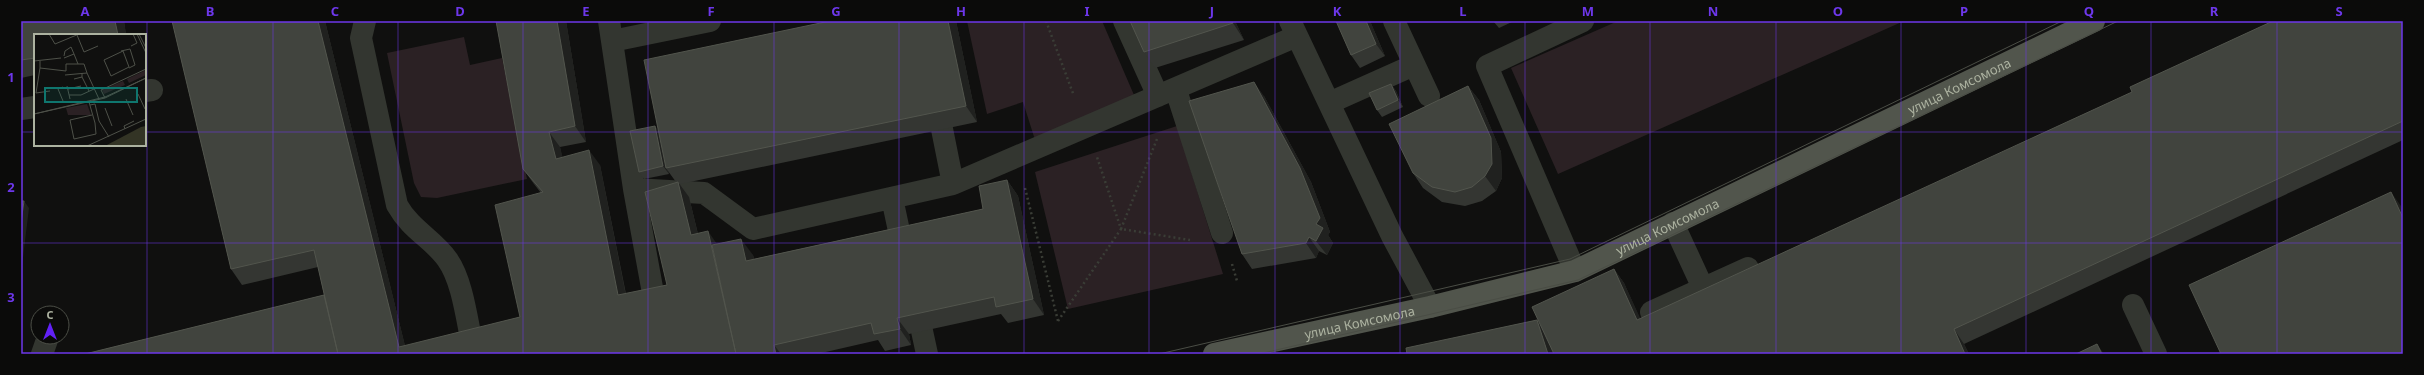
<svg xmlns="http://www.w3.org/2000/svg" width="2424" height="375" font-family="'Noto Sans',sans-serif">
<style>
.green{fill:#2b2124}
.lines{fill:none;stroke-linecap:round;stroke-linejoin:round}
.path{stroke:#3a3d36;stroke-width:2.5;stroke-dasharray:2 3;stroke-linecap:butt}
.minor{stroke:#333630;stroke-width:22}
.major{stroke:#51554c;stroke-width:22}
.tram{stroke:#4a4d45;stroke-width:1}
.wall{fill:#343632}
.shaded-wall{fill:#20211f}
.building{fill:#41443e;stroke:#52554d}
.grid{fill:none;stroke:#6d37ea;stroke-width:1;stroke-opacity:0.55}
.labels{text-anchor:middle;dominant-baseline:central;stroke-width:4;stroke-linejoin:round;paint-order:stroke}
.street-label{font-size:13px;fill:#acb2a0;stroke:#0b0b0a}
.inset-road{fill:none;stroke:#4e5149;stroke-width:1}
.view{fill:#0f766e;fill-opacity:0.15;stroke:#0f766e;stroke-width:2}
.inset-edge{fill:none;stroke:#acb2a0;stroke-width:2}
.neatline{fill:none;stroke:#6d37ea;stroke-width:1.5}
.grid-label{font-size:13px;text-anchor:middle;font-weight:bold;fill:#6d37ea}
</style>
<rect width="100%" height="100%" fill="#10100f"/>
<!-- green -->
<path class="green" d="M967 21H1102L1134 95 1036 143 1023 102 987 114Z
M1618 21H1904L1558 174 1511 68Z
M464 37 470 65 502 58 527 179 437 198 421 197 414 183 387 53Z
M1177 126 1223 274 1068 309 1035 172Z"/>
<g class="lines">
<!-- path -->
<path class="path" d="M1046 21 1074 96
M1157 139 1121 229 1190 240
M1025 188 1058 321
M1232 264 1237 281
M1058 321 1121 229 1097 157"/>
<!-- minor -->
<path class="minor" d="M365 21 361 38 397 205C411 230 433 239 447 259 463 281 467 322 473 348
M609 21 634 189 655 304
M1124 21 1158 96
M1290 21 1392 236 1430 307
M1394 21 1429 96
M612 41 710 21
M1176 90 1222 233
M145 91 152 90
M1329 103 1414 65
M21 109 35 107
M942 129 953 184
M634 189 704 193 753 229 953 184 1297 36
M892 198 902 245
M1673 223 1703 288
M1575 271 1487 66 1583 21
M2133 305 2156 354
M1651 312 1748 268
M922 331 927 354
M42 354 48 337"/>
<!-- major -->
<path class="major" id="s1" d="M1214 354 1430 307 1575 271 2094 21"/>
<!-- tram -->
<path class="tram" d="M1159 354 1570 259 2062 21
M1259 354 1578 280 2118 21"/>
</g>
<!-- wall -->
<path class="wall" d="M21 21H124L126 35H35V75L21 78Z
M172 21H325L405 346 520 317 541 193 534 184 523 169 496 21H566L586 142 560 147 562 157 600 165 626 294 667 285 676 182 668 171 669 174 644 179 639 172 655 126 658 131 830 21H956L977 122 680 184 689 197 698 234 717 244 753 255 754 259 983 209 1007 180 1018 196 1044 315 1008 323 1001 314 909 334 911 345 885 351 878 340 817 354H85L324 295 318 267 242 285 231 269Z
M1130 21H1235L1244 40 1155 68 1144 52Z
M1370 21 1385 56 1360 68 1351 55Z
M1493 21H1514L1499 28Z
M2403 21V140L1964 344 1969 354H1554L1552 349 1554 354H1407L1537 320 1541 326 1614 269 1624 283 1640 319Z
M1391 84 1396 91 1403 107 1382 117 1377 110Z
M1468 86 1479 100 1501 152 1502 178 1496 191 1482 201 1465 206 1442 202 1423 188 1413 173Z
M1264 96 1311 182 1330 232 1328 235 1333 243 1327 255 1319 251 1316 258 1252 269 1242 254Z"/>
<!-- shaded-wall -->
<path class="shaded-wall" d="M115 21H124L126 35H118Z
M318 21H325L407 354 399 347Z
M557 21H566L586 142 575 126Z
M948 21H956L977 122 966 106Z
M1232 21H1235L1244 40 1233 23Z
M1366 21H1370L1385 56 1376 44Z
M1254 82 1264 96 1311 182 1330 232 1328 235 1333 243 1327 255 1316 241V224Z
M1391 84 1396 91 1403 107 1398 100Z
M1468 86 1479 100 1501 152 1502 178 1496 191 1485 176Z
M655 126 660 133 666 168 668 171 669 174 663 166Z
M549 132 560 147 567 174 556 159Z
M589 150 600 165 629 311 618 295Z
M1007 180 1018 196 1044 315 1033 299Z
M678 182 689 197 702 251 691 235Z
M2391 192 2401 206 2403 211V218Z
M24 201 29 208 21 274V222Z
M708 231 719 247 736 354Z
M1309 237 1319 251 1316 258 1306 243Z
M741 239 753 255 758 277 746 261Z
M1614 269 1624 283 1648 335 1637 320Z
M897 318 909 334 911 345 900 329Z
M1537 320 1548 336 1554 354H1548Z
M1954 329 1964 344 1969 354H1965Z
M2097 344 2104 354H2102Z
M774 345 781 354H776Z"/>
<!-- building -->
<path class="building" d="M21 21H115L118 35H35V58L21 60Z
M172 21H318L399 347 520 317 495 205 543 192 523 169 496 21H557L575 126 549 132 556 159 589 150 618 295 667 285 645 192 678 182 691 235 708 231 736 354H338L314 250 231 269Z
M830 21H948L966 106 666 168 644 60Z
M1130 21H1232L1233 23 1144 52Z
M1336 21H1366L1376 44 1351 55Z
M2273 21H2403V121L1954 329 1965 354H1554L1532 307 1614 269 1637 320 2132 92 2130 87Z
M1254 82 1300 168 1320 218 1316 224 1323 228 1316 241 1309 237 1306 243 1242 254 1189 101Z
M1391 84 1398 100 1377 110 1369 93Z
M1468 86 1491 138 1492 164 1485 176 1472 187 1455 192 1432 187 1413 173 1389 124Z
M655 126 663 166 639 172 630 131Z
M1007 180 1033 299 996 307 994 297 897 318 900 329 874 334 871 323 774 345 776 354H736L712 245 741 239 746 261 983 209 979 186Z
M2391 192 2403 218V354H2221L2189 285Z
M21 201H24L21 222Z
M324 295 338 354H85Z
M1537 320 1548 354H1407L1406 348Z
M2097 344 2102 354H2076Z"/>
<!-- grid -->
<path class="grid" d="M147 21V354M273 21V354M398 21V354M523 21V354M648 21V354M774 21V354M899 21V354M1024 21V354M1149 21V354M1275 21V354M1400 21V354M1525 21V354M1650 21V354M1776 21V354M1901 21V354M2026 21V354M2151 21V354M2277 21V354M21 132H35M145 132H2403M21 243H2403"/>
<g class="labels">
<!-- street labels -->
<g class="street-label">
<text stroke="none"><textPath href="#s1" startOffset="797">улица Комсомола</textPath></text>
<text stroke="none"><textPath href="#s1" startOffset="473">улица Комсомола</textPath></text>
<text stroke="none"><textPath href="#s1" startOffset="149">улица Комсомола</textPath></text>
</g>
</g>
<!-- overview -->
<g transform="translate(34 34)">
<rect width="112" height="112" fill="#10100f"/>
<path d="M112 36V41L95 49 93 45ZM89 47 91 51 70 60 68 56ZM53 70 57 81H34L32 74Z" fill="#2b2124"/>
<path d="M112 92V112H71L107 93Z" fill="#333425"/>
<path class="inset-road" d="M15 0 21 10 45 0M103 0 112 19M105 0 112 14M43 1 50 18 64 12M97 12 103 9 99 0M87 17 96 15 101 31 95 34M89 17 95 33 77 42 70 26ZM30 24 40 20 37 13 31 17 30 22M0 27 27 24M6 27V34L32 37V30H44L40 20M44 30H50L53 39M6 34 2 59 16 57M31 41 53 39 65 65M48 43 55 57M40 45 48 43V39M33 52 36 65M34 55 47 52M104 60 111 75M35 61H47L60 55M71 64 67 56 112 35M92 65 99 81M29 67 24 55 29 53M55 68 61 89 62 100 40 105 36 86 58 81M56 71 61 70 65 87 75 103M71 74 78 92M0 80 71 64 112 44M0 80 71 63 112 44M91 95 90 92 100 87M53 112 112 85"/>
<path class="view" d="M11 54H103V68H11Z"/>
<rect width="112" height="112" class="inset-edge"/>
</g>
<!-- border -->
<rect width="2424" height="375" fill="none" stroke="#0b0b0a" stroke-width="44"/>
<!-- north arrow -->
<g transform="translate(50 325)"><circle r="19" fill="#0b0b0a" stroke="#4b4e46"/>
<path d="M0-3L7 15L0 10L-7 15Z" fill="#6221f7"/>
<text y="-6" font-size="11" font-weight="bold" text-anchor="middle" fill="#acb2a0">С</text>
</g>
<rect x="22" y="22" width="2380" height="331" class="neatline"/>
<g class="grid-label">
<text x="85" y="16">A</text>
<text x="210" y="16">B</text>
<text x="335" y="16">C</text>
<text x="460" y="16">D</text>
<text x="586" y="16">E</text>
<text x="711" y="16">F</text>
<text x="836" y="16">G</text>
<text x="961" y="16">H</text>
<text x="1087" y="16">I</text>
<text x="1212" y="16">J</text>
<text x="1337" y="16">K</text>
<text x="1463" y="16">L</text>
<text x="1588" y="16">M</text>
<text x="1713" y="16">N</text>
<text x="1838" y="16">O</text>
<text x="1964" y="16">P</text>
<text x="2089" y="16">Q</text>
<text x="2214" y="16">R</text>
<text x="2339" y="16">S</text>
<text x="11" y="82">1</text>
<text x="11" y="192">2</text>
<text x="11" y="302">3</text>
</g>
</svg>
